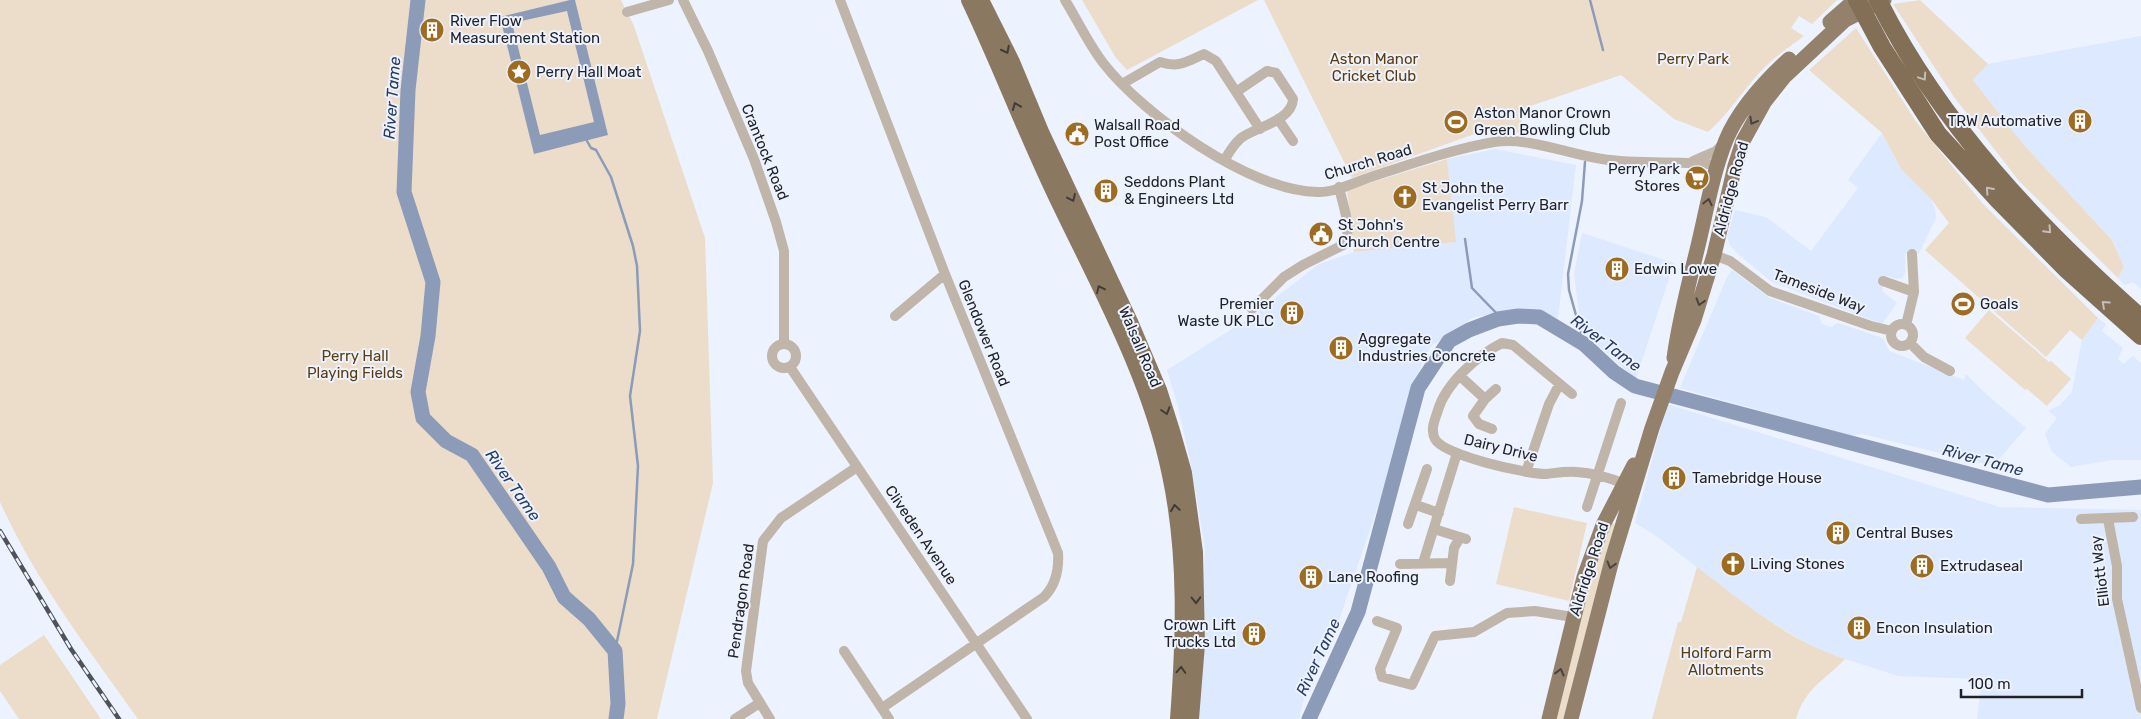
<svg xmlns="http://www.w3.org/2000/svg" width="2141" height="719" font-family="Rubik,sans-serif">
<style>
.built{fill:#dde9fe}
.green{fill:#ecddca}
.water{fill:#8c9bb7;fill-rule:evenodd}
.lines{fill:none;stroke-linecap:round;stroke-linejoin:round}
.stream{stroke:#8c9bb7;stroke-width:2.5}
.river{stroke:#8c9bb7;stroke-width:15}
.minor{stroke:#bfb5a9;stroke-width:10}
.primary{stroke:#93816b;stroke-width:15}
.trunk{stroke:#8b7860;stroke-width:16}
.motorway{stroke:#836f55;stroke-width:18}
.rail-casing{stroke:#4f5258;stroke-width:4.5}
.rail{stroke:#ecf2fe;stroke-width:2.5;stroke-dasharray:8;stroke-linecap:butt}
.oneway{stroke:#3f3b37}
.oneway2{stroke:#c2beba}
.oneway3{stroke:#48433e}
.labels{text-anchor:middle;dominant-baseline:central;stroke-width:4;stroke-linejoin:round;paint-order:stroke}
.poi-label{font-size:15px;fill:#1f2126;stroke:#ecf2fe;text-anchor:start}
.park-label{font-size:15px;fill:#5b3c0a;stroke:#ecf2fe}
.street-label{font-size:15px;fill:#1f2126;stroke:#ecf2fe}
.water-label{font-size:16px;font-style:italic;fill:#273b63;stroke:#ecf2fe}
</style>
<rect width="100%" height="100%" fill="#ecf2fe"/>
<!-- built -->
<path class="built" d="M2141 36V289L2133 282 2125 285 2118 278 2124 267 2112 240 2023 144 1973 80 1988 64Z
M1882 133 1901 169 1931 199 1935 209 1936 218 1919 253 1905 254V273L1902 278 1897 279 1887 276 1882 291 1897 303 1882 324 1772 282 1737 253 1730 245 1727 237 1735 210 1766 217 1811 251 1858 188 1848 180Z
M1495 149 1576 165 1558 318 1517 308 1472 318 1430 347 1412 386 1390 471 1334 635 1307 685 1299 719H1199L1205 549 1192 470 1178 406 1167 370 1248 319 1319 264 1354 252 1455 242 1447 159Z
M1582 233 1674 263 1636 379 1581 330 1574 273Z
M1732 270 1770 298 1819 316 1822 324 1831 327 1838 323 1880 337 1884 340 1889 351 1964 380 1966 374 1984 392 2026 428 1993 466 1862 434 1851 436 1680 388 1727 277Z
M2098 318 2106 324 2102 331 2123 348 2118 359 2123 364 2133 356 2141 363V460H2112L2071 467 2052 452 2045 434 2057 418 2048 411 2060 405 2072 392 2082 340Z
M1667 404 2000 507 2141 510V719H1977L1982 679 1898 676 1818 650 1756 613 1659 538 1635 523Z"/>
<!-- green -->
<path class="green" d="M0 0H621L634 26 705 238 713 483 657 719H138C89 650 35 580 0 502Z
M1082 0H1258L1127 70 1116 58Z
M1264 0H1837L1812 24 1799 16 1791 28 1804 36C1792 45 1778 54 1767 65 1745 86 1731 112 1708 132L1674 119 1621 75 1522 109 1521 133 1483 131 1352 178Z
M1920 0 1988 64 1973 80 2023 144 2112 240 2124 267 2118 278 2019 181 1954 97 1893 4Z
M1856 28 1917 123 1983 204 2098 318 2082 340 2070 330 2046 357 1925 250 1949 223 1931 199 1901 169 1882 133 1809 70Z
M1447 159 1456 242 1354 252 1347 190Z
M1989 310 2049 362 2051 361 2071 379 2047 406 2027 389 2025 390 1965 338Z
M1514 507 1587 523 1569 601 1496 584Z
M1614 523 1615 527 1565 719H1552L1587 578 1610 524Z
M1697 567C1743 602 1789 641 1845 659 1824 681 1805 688 1796 719H1652L1678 622H1681Z
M44 635 101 719H19L0 691V665Z"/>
<!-- water -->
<path class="water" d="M570 0H575L608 135 534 154 500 17ZM567 11 594 122 540 135 512 23Z"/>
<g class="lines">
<!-- stream -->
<path class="stream" d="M1590 0 1603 50
M587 141 591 148 596 150 611 177 633 246 637 266 640 331 630 396 638 466 633 564 615 651
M1465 239 1472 288 1502 319
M1584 344 1569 290 1568 274 1582 201 1585 162"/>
<!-- river -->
<path class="river" d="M418 0 408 90 404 192 433 282 428 336 418 392 423 418 446 441 472 455 549 567 564 597 589 619 615 651 618 704 616 719
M1309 719 1358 612 1418 388 1449 341 1469 330 1498 319 1518 316 1539 317 1584 344 1614 372 1635 386 2048 495 2141 487"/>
<!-- minor -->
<path class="minor" d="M683 0 708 51 754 159 776 222 784 251V344
M840 0 945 274 1058 553C1059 569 1056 585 1044 597L882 708
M1065 0C1078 21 1089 45 1104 64 1144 115 1250 191 1317 192 1334 193 1355 182 1371 177 1411 164 1453 149 1494 142 1530 137 1567 154 1602 159 1640 165 1680 160 1719 165
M627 12 669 0
M1122 84 1160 62C1179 68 1186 62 1204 54L1216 61 1260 129
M1278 119 1293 141
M1224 161C1229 152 1233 145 1241 138 1256 127 1292 121 1293 99L1276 73 1267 71 1236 92
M1693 161 1716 151 1724 143
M1714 255 1730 261 1770 291 1871 326 1892 331
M1883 281 1914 292
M1252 309 1284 277 1303 265 1343 245C1354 232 1342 203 1339 187
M895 316 945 274
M1891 335a11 11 0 1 1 22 0a11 11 0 1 1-22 0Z
M1906 325 1914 292 1912 254
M1910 343 1924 357 1950 371
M772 356a12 12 0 1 1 24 0a12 12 0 1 1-24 0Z
M790 367 1027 719
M1460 376 1485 399 1473 416 1479 424 1492 429
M1572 394 1513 345 1502 343C1478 355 1446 383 1438 410 1435 420 1430 429 1435 439 1444 456 1527 474 1546 474 1556 473 1566 471 1577 472 1592 473 1610 478 1625 484
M1485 399 1496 389
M1526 472 1549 404 1559 385
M1416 505 1439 513
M1587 507 1621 403
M2081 519 2133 517
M2108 519 2117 566V599L2141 708
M1408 524 1427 469
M1434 529 1466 539
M1423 563 1457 453
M1400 564 1451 563
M1450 581 1454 548 1460 537
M1377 621 1397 628 1380 669 1382 677 1412 685 1435 636 1474 632 1507 613 1535 611 1573 617
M844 651 889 719
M735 719 758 704
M770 719 748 683 746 671 763 541 781 518 857 467"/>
<!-- primary -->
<path class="primary" d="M1830 22 1855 0
M1674 358C1679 321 1688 286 1697 250 1706 213 1712 175 1726 140 1739 109 1765 81 1789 59
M1549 719 1584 577 1603 525 1634 465
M1571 719 1612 560 1652 428 1672 372 1694 320 1714 255 1735 166 1743 141 1765 101 1784 77 1845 20 1884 0"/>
<!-- trunk -->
<path class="trunk" d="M969 0C999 63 1024 129 1054 192 1097 283 1150 376 1170 475 1187 555 1184 638 1178 719
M981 0 1012 62 1042 134 1131 324 1159 390 1172 431 1184 473 1195 552 1197 644 1191 719"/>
<!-- motorway -->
<path class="motorway" d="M1857 0 1882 47 1938 134 1998 200 2066 269 2141 336
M1878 0C1940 124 2038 227 2141 318"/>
<defs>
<path id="rail" d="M0 531 71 649 119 719"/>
</defs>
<!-- rail casing -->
<use href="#rail" class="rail-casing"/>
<!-- rail -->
<use href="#rail" class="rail"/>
</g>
<!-- one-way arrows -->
<defs><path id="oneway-chevron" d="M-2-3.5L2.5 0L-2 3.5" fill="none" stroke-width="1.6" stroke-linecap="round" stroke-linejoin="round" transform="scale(1.25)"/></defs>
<g class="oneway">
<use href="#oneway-chevron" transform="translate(1006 50) rotate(63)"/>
<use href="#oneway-chevron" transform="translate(1016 106) rotate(-112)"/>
<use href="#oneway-chevron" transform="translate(1072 198) rotate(65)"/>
<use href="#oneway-chevron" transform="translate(1100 289) rotate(-115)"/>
<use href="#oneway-chevron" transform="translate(1166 411) rotate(72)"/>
<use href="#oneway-chevron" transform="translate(1175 508) rotate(-98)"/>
<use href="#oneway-chevron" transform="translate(1196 600) rotate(89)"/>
<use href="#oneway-chevron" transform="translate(1181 670) rotate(-87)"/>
</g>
<g class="oneway2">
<use href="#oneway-chevron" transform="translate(1923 77) rotate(56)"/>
<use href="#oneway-chevron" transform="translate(1989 190) rotate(-132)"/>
<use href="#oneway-chevron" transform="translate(2048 230) rotate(47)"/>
<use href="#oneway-chevron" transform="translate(2105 304) rotate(-138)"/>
</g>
<g class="oneway3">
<use href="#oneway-chevron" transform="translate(1753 121) rotate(119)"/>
<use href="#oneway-chevron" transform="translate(1708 202) rotate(-77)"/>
<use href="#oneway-chevron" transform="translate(1700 302) rotate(107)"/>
<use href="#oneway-chevron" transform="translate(1611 565) rotate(106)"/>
<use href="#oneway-chevron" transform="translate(1560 672) rotate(-76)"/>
</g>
<!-- icons -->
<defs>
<symbol id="building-disc" viewBox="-11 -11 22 22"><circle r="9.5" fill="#9d6c20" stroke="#ecf2fe"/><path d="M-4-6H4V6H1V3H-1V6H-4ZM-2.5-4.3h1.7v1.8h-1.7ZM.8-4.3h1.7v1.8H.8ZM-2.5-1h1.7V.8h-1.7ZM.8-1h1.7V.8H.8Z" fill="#fff"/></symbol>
<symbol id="sight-disc" viewBox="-11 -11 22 22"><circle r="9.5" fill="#9d6c20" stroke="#ecf2fe"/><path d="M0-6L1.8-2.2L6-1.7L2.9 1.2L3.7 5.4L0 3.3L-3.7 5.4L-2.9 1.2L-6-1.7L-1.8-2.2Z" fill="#fff"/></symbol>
<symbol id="stadium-disc" viewBox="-11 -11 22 22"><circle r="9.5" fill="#9d6c20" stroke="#ecf2fe"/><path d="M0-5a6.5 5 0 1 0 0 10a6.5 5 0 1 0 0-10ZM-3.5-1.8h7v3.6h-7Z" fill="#fff"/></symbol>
<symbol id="civic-disc" viewBox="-11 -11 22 22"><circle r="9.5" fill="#9d6c20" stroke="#ecf2fe"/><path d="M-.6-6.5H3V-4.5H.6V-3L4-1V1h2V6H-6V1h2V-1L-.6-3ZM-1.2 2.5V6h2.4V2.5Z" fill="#fff"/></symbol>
<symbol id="supermarket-disc" viewBox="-11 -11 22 22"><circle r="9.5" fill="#9d6c20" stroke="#ecf2fe"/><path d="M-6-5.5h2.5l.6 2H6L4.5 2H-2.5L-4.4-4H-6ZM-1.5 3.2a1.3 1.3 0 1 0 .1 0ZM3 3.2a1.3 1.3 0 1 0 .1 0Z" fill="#fff"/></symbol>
<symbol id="church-disc" viewBox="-11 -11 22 22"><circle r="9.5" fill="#9d6c20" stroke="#ecf2fe"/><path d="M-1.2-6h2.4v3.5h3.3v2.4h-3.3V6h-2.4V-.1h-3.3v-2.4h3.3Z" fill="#fff"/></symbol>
</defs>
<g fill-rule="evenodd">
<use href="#building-disc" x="418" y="16" width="28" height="28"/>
<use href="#sight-disc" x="505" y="58" width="28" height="28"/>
<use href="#building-disc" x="2066" y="107" width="28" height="28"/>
<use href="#stadium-disc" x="1442" y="108" width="28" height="28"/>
<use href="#civic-disc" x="1063" y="120" width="28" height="28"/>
<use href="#supermarket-disc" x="1683" y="164" width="28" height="28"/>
<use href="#building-disc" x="1092" y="177" width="28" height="28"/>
<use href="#church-disc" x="1391" y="183" width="28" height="28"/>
<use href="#civic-disc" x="1307" y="220" width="28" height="28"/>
<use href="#building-disc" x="1603" y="255" width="28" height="28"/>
<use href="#stadium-disc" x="1949" y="290" width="28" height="28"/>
<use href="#building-disc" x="1278" y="299" width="28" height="28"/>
<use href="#building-disc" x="1327" y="334" width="28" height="28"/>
<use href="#building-disc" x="1660" y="464" width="28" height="28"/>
<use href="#building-disc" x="1824" y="519" width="28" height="28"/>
<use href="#church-disc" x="1719" y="550" width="28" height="28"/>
<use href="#building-disc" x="1908" y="552" width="28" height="28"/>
<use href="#building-disc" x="1297" y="563" width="28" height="28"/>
<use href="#building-disc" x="1845" y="614" width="28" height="28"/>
<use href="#building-disc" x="1240" y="620" width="28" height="28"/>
</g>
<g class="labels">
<!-- poi labels -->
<g class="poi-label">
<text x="450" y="21">River Flow<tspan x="450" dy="17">Measurement Station</tspan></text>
<text x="536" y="72">Perry Hall Moat</text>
<text x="1474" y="113">Aston Manor Crown<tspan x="1474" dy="17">Green Bowling Club</tspan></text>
<text x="2062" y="121" text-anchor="end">TRW Automative</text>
<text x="1094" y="125">Walsall Road<tspan x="1094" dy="17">Post Office</tspan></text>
<text x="1680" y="169" text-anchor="end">Perry Park<tspan x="1680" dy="17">Stores</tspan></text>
<text x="1124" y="182">Seddons Plant<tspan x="1124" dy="17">&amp; Engineers Ltd</tspan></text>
<text x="1422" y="188">St John the<tspan x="1422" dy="17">Evangelist Perry Barr</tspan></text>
<text x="1338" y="225">St John's<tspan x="1338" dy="17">Church Centre</tspan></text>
<text x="1634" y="269">Edwin Lowe</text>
<text x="1274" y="304" text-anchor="end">Premier<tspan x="1274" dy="17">Waste UK PLC</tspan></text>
<text x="1980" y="304">Goals</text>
<text x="1358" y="339">Aggregate<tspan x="1358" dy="17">Industries Concrete</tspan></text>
<text x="1692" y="478">Tamebridge House</text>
<text x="1856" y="533">Central Buses</text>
<text x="1750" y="564">Living Stones</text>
<text x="1940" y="566">Extrudaseal</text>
<text x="1328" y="577">Lane Roofing</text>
<text x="1236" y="625" text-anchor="end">Crown Lift<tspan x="1236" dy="17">Trucks Ltd</tspan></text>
<text x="1876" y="628">Encon Insulation</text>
</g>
<!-- park labels -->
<g class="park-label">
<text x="1374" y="59">Aston Manor<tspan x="1374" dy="17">Cricket Club</tspan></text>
<text x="1693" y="59">Perry Park</text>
<text x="355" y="356">Perry Hall<tspan x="355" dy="17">Playing Fields</tspan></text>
<text x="1726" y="653">Holford Farm<tspan x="1726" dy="17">Allotments</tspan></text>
</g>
<!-- street labels -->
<g class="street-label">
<text transform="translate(765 152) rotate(68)">Crantock Road</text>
<text transform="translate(1368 162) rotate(-17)">Church Road</text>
<text transform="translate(1731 189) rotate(-75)">Aldridge Road</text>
<text transform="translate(1819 291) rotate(21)">Tameside Way</text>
<text transform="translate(984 333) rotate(68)">Glendower Road</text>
<text transform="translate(1140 347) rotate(67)">Walsall Road</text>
<text transform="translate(1501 448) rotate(14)">Dairy Drive</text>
<text transform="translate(921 535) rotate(56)">Cliveden Avenue</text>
<text transform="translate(1589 569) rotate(-72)">Aldridge Road</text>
<text transform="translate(2100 571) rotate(-97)">Elliott Way</text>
<text transform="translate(741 601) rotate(-82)">Pendragon Road</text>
</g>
<!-- water labels -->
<g class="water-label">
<text transform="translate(392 98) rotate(-86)">River Tame</text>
<text transform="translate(1606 343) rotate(37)">River Tame</text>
<text transform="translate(1983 460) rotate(15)">River Tame</text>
<text transform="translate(513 485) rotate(55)">River Tame</text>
<text transform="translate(1318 657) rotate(-65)">River Tame</text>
</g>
</g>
<!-- scale -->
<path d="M1961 689v8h121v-8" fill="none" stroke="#1f2126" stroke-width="2.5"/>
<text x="1968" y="689" font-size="15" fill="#1f2126" stroke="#ecf2fe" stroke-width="4" paint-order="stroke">100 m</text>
</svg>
